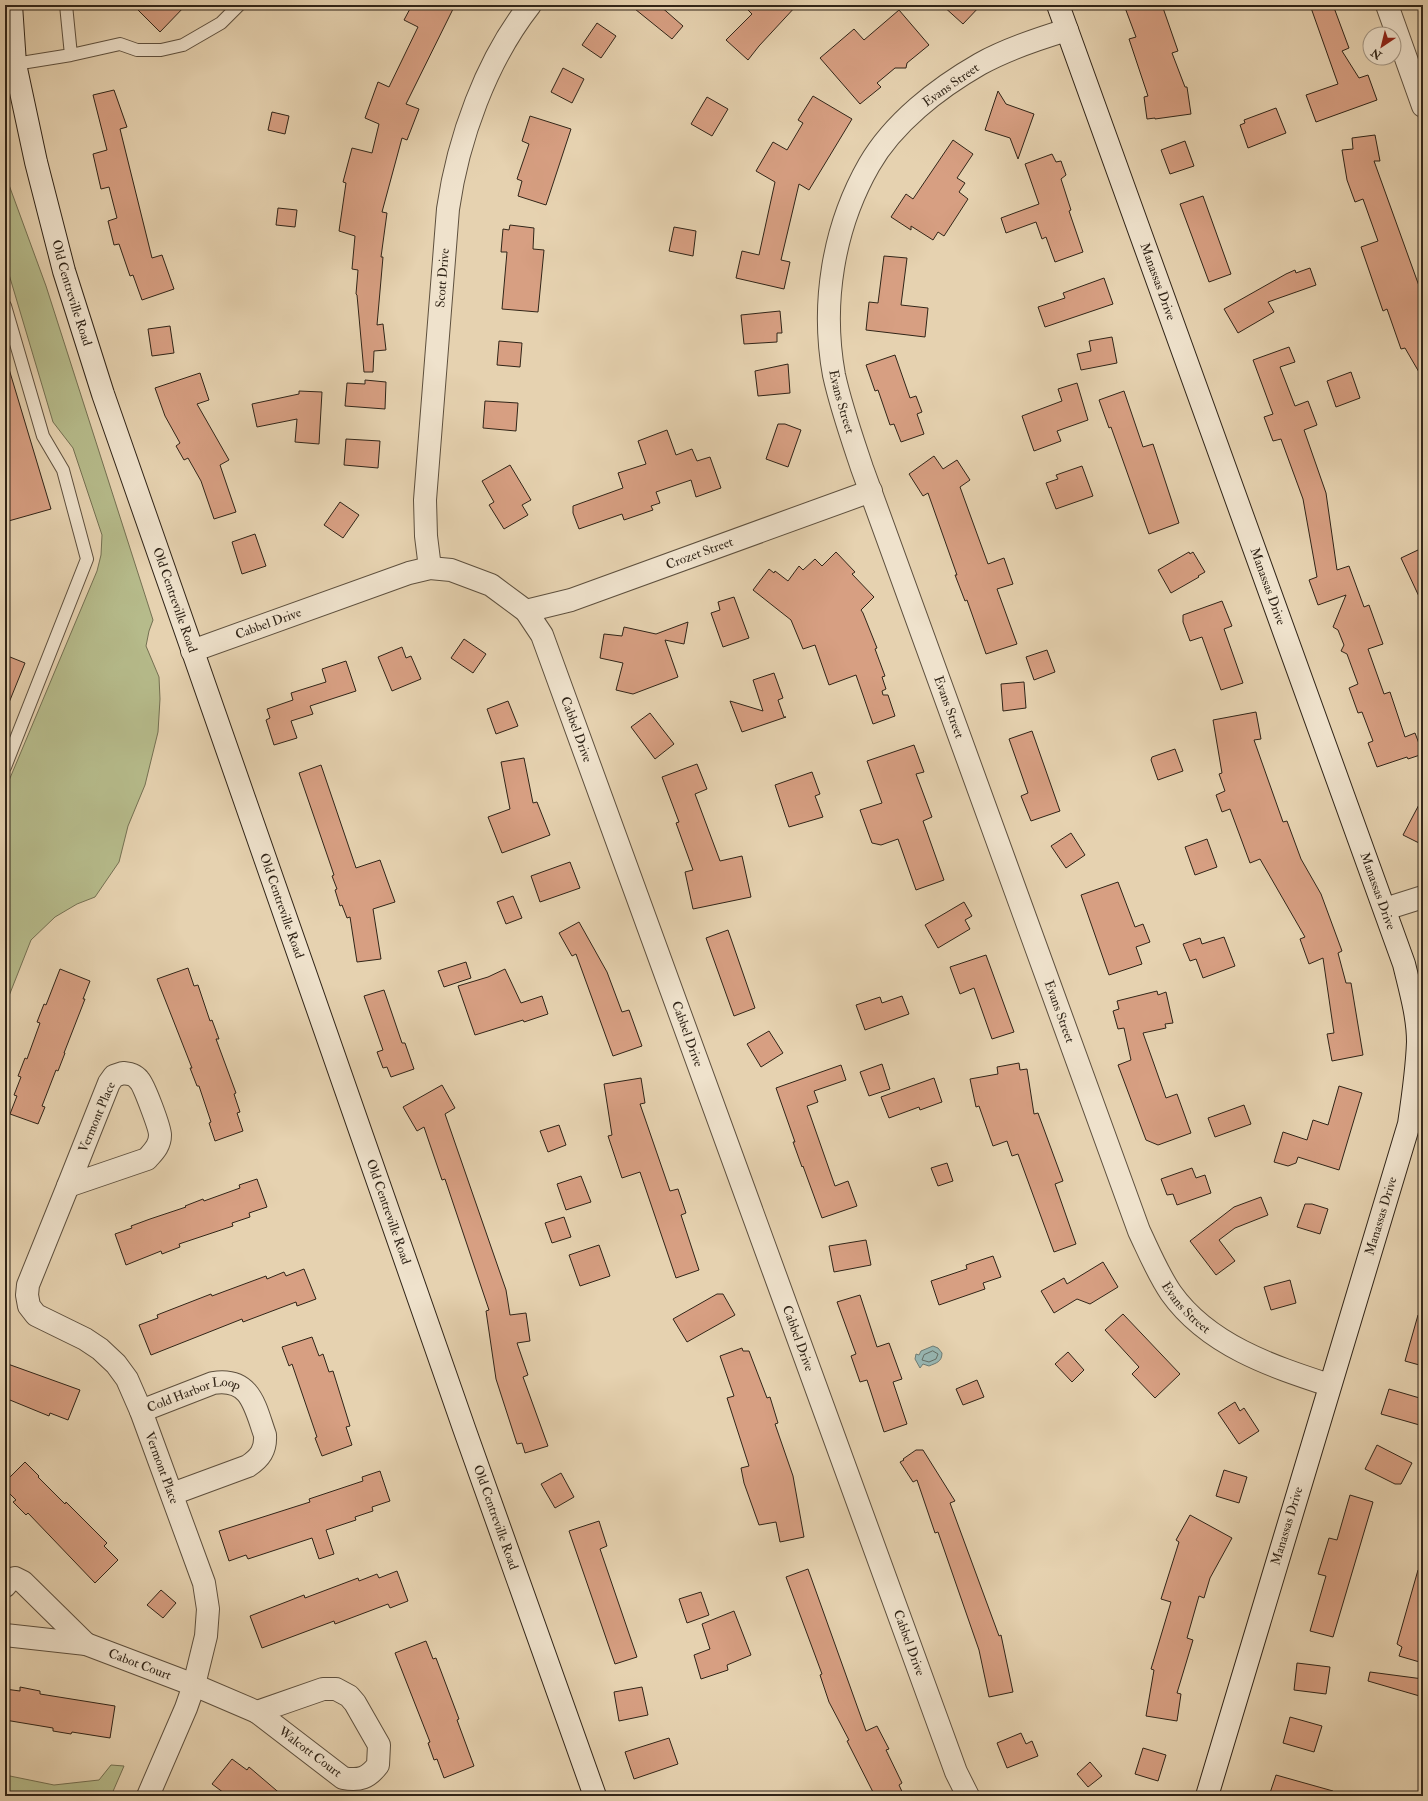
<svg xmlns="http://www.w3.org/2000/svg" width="1428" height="1801" font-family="'IM FELL Double Pica',serif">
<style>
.green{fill:#b6bb8b;stroke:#747052}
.water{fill:#97b6b2;stroke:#6e7c74}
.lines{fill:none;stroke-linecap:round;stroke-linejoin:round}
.shore{stroke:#646e65;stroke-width:1}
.building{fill:#d79f82;stroke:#312518}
.lane-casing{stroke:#5e503e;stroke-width:14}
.street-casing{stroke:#5e503e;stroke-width:24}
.secondary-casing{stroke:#312518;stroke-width:24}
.lane{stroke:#efe2cc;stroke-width:12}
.street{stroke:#efe2cc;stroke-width:22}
.secondary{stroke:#efe2cc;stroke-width:22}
.labels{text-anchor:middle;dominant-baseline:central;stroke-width:3;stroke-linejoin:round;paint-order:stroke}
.street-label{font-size:13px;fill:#312518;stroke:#efe2cc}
</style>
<rect width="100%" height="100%" fill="#e6d2b0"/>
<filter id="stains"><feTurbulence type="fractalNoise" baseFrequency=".005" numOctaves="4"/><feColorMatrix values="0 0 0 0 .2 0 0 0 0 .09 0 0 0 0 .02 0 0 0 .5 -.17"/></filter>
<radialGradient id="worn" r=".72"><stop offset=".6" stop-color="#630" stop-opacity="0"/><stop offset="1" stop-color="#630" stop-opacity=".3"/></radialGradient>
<!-- green -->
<path class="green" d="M5 174 46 286 153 620 149 631 146 646 159 677 160 699 158 732 145 785 128 826 119 862 95 897 77 904 55 917 31 940 5 1006V790L97 571 101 555 102 535 73 448 53 422 5 261Z
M111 1765 124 1766 111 1796H5V1775L54 1785 99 1780Z"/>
<!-- water -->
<path class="water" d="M933 1346 938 1348 942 1353C942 1362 936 1363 929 1366L923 1364 920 1368 915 1359 916 1354 919 1355 921 1351Z"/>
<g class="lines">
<!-- shore -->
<path class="shore" d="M933 1351 938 1354 936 1359 929 1362 922 1360 924 1355Z"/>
</g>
<!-- building -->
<path class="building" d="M133 5H186L160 32Z
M412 5H455L406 104 419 109 407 140 402 138 382 212 387 213 381 257H383L377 325 383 324 386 350 374 351 373 372H364L357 295 356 294 358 270 352 269 355 236 339 231 346 183 343 182 352 148 372 153 379 124 365 118 378 82 389 87 418 27 404 20Z
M630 5H659L683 26 672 39Z
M743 5H797L759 46 748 60 726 40 752 14Z
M942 5H981L963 24Z
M1124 5H1162L1178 51 1172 53 1185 87H1187L1191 114 1155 119V118L1147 119 1144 97 1148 96 1129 39 1136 37Z
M1310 5H1333L1349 48 1342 51 1359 78 1368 75 1377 100 1316 122 1306 95 1338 84Z
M899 10 929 45 907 63 906 68H895L877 83 881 87 860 104 820 58 854 29 864 40Z
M597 23 616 36 601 58 582 45Z
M563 68 584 79 572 103 551 92Z
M114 90 127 127 120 129 152 258 162 255 174 289 142 300 133 275 130 276 119 244 114 245 108 221 117 218 109 187 101 189 93 154 107 150 93 95Z
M998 91 1006 104 1034 114 1018 159 1010 138 985 130Z
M813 96 852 119 809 190 799 184 781 260 790 262 784 289 736 278 742 251 759 255 775 182 756 171 773 142 787 150 803 123 798 120Z
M707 97 728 109 712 136 691 124Z
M1276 108 1286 133 1248 148 1240 125 1245 123 1244 120Z
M272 112 289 116 285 134 268 130Z
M530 116 571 129 546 205 518 196 522 181 517 179 529 144 522 141Z
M1375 135 1380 161H1374L1423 297V379L1405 348 1401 349 1387 309 1383 311 1361 247 1378 241 1363 199 1355 202 1347 180 1342 150 1353 149 1352 138Z
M953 140 973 154 957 178 965 183 959 192 968 199 944 236 938 232 933 240 911 226V230L891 217 906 194 913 199Z
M1185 141 1194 166 1170 174 1161 150Z
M1052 154 1056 162 1061 161 1066 175 1061 179 1071 210 1069 211 1083 252 1055 262 1046 237 1042 239 1036 222 1006 233 1001 218 1039 204 1025 164Z
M1203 196 1231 274 1209 282 1180 204Z
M278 208 297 210 295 227 276 225Z
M510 225 534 228 533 249 544 250 538 312 502 309 507 252H501L503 229 509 230Z
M674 227 696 231 693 256 669 251Z
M884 256 907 258 901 305 928 308 925 337 866 330 869 302 878 303Z
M1310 268 1316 285 1268 302 1274 312 1238 333 1224 309 1286 274 1295 270 1296 273Z
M1104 278 1113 304 1045 327 1038 307 1065 298 1063 293Z
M780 311 782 333H777V342L744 344 741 315Z
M170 326 174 353 152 356 148 329Z
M1112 337 1117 363 1081 370 1077 354 1091 351 1089 341Z
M499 341 522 343 520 367 497 365Z
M1289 347 1295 362 1280 367 1295 406 1308 401 1317 425 1304 430 1326 493 1337 570 1349 566 1364 607 1369 605 1383 644 1368 649 1384 694 1390 692 1405 737 1415 733 1423 754 1408 759 1407 757 1377 767 1368 743 1373 741 1362 712 1358 713 1349 688 1358 684 1347 654 1341 651 1344 645 1338 630 1333 627 1346 595 1318 605 1309 580 1317 577 1303 499 1281 439 1273 441 1264 417 1273 414 1253 360Z
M895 355 910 398 916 396 922 412 917 414 924 434 901 442 894 424 890 425 878 390 875 391 866 365Z
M788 364 790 393 758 396 755 371Z
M9 369 51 509 5 522V370Z
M1351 372 1360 398 1336 407 1327 381Z
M200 373 209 400 197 404 229 460 220 465 236 512 214 519 201 481 188 458 184 460 176 446 180 443 165 416 155 388Z
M365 380 386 382 385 409 345 406 347 383 365 384Z
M1077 383 1088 420 1057 431 1061 441 1034 451 1022 416 1062 401 1058 389Z
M299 391 322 392 319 444 295 442 297 419 257 427 252 404 299 394Z
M1124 391 1143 447 1153 444 1179 523 1149 534 1111 427 1109 428 1099 400Z
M485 401 518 403 516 431 483 428Z
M778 424H785L801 430 788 467 766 459Z
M667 430 676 455 692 449 697 461 710 457 721 488 696 497 691 480 656 492 660 503 651 506 653 510 624 520 622 514 579 529 573 513V506L623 488 618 473 646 464 638 441Z
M346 439 380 441 378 468 344 465Z
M934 456 943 469 957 460 970 480 960 487 988 564 1004 558 1013 584 997 589 1017 644 986 654 967 600 965 601 955 575H957L928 493 923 496 909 474Z
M510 465 531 500 522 505 528 515 504 529 489 505 494 502 482 481Z
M1082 466 1093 496 1056 509 1046 483 1058 479 1056 475Z
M340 502 359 515 343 538 324 525Z
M255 534 266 566 242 574 232 542Z
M1418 550 1423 560V605L1401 558Z
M836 552 855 572 852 574 874 597 861 610 863 613 877 648 875 649 885 676 882 677 886 689 882 691 883 695H888L895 716 873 724 856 675 829 685 815 645 803 649 791 620 753 590 769 569 774 573 775 571 788 581 799 566 803 570 815 559 822 566Z
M1189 552 1190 554 1193 552 1205 572 1198 576 1199 577 1171 593 1158 570Z
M734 597 749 638 723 647 711 613 720 610 718 602Z
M1222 601 1232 626 1224 629 1243 683 1221 690 1202 637 1190 641 1183 622V615Z
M688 622 684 644 665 640 678 677 633 694 616 690 623 663 600 658 604 634 622 636 624 627 656 634Z
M464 639 486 654 473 673 451 658Z
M402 647 406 658 411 656 421 679 392 691 378 657Z
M1047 650 1055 672 1034 680 1026 657Z
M5 655 25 663 6 710H5Z
M346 661 356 691 310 706 313 714 291 721 297 738 274 745 266 720 270 718 267 709 293 700 291 693 326 682 322 669Z
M774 673 783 698 778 700 784 717H786L742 732 730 701 763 711 753 680Z
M1024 682 1026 708 1003 711 1001 684Z
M508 701 518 726 496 734 487 709Z
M1256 712 1261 739 1254 740 1283 822 1287 821 1301 859 1321 894 1342 951 1338 953 1346 983H1351L1363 1055 1332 1061 1327 1034 1334 1033 1323 958 1309 964 1300 939 1305 937 1260 859 1250 863 1230 809 1222 812 1216 795 1225 791 1219 774 1222 773 1213 720Z
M650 713 674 744 655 759 631 727Z
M1032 731 1060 811 1031 821 1021 796 1028 793 1009 739Z
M914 745 924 772 916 774 932 817 923 821 944 880 916 890 898 839 881 845 872 843 860 810 882 803 867 761Z
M1175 749 1183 771 1158 780 1151 760 1152 757Z
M524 758 533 803 537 802 550 835 502 853 488 817 510 809 501 762Z
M697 764 707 789 695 794 720 861 742 856 751 897 693 909 685 872 693 870 676 823 679 822 662 777Z
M321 765 356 868 380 860 395 902 373 909 381 959 357 962 350 917 347 918 342 905 340 906 335 890 337 889 332 876 334 875 299 773Z
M812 772 820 794 815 796 823 817 789 827 775 785Z
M1423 797V845L1403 835Z
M1071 833 1085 855 1066 868 1051 846Z
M1207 839 1217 867 1195 875 1185 847Z
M570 862 580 888 540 902 531 876Z
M1118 882 1135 927 1143 924 1150 942 1136 947 1142 964 1109 975 1081 895Z
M513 896 522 918 506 924 497 902Z
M964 902 972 916 965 920 970 929 938 948 925 925Z
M579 922 607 972 622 1012 629 1010 642 1046 613 1056 576 954 572 956 559 933Z
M728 930 755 1008 734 1016 706 938Z
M1224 937 1235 966 1203 978 1196 959 1190 961 1183 944 1200 938 1202 944Z
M986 955 1014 1032 992 1039 974 988 960 994 950 967Z
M466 962 471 978 444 987 438 971Z
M188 968 194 986 198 985 210 1021 212 1020 219 1039H216L236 1093 234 1094 240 1112 237 1113 243 1131 215 1141 209 1123 211 1122 199 1086H197L190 1068H192L157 979Z
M60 969 90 981 83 999H85L64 1053H65L58 1071 56 1070 42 1106 45 1107 38 1124 10 1114 17 1096 14 1095 21 1077 18 1076 25 1058 27 1059 40 1023 37 1022 44 1004 46 1005Z
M505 969 521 1003 542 996 548 1014 524 1022 523 1020 475 1035 458 986 488 977Z
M384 990 402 1043H405L414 1069 391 1077 387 1067 383 1068 377 1052 383 1050 364 996Z
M1157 991 1158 995 1166 992 1173 1023 1165 1024 1166 1028 1143 1033 1166 1098 1177 1094 1191 1133 1158 1145 1146 1140 1118 1065 1131 1060 1124 1028 1118 1029 1113 1011 1119 1009 1117 1001Z
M902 996 909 1014 865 1030 856 1005 880 997 882 1003Z
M769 1031 783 1053 761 1067 747 1044Z
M1019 1063 1020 1070 1027 1069 1034 1114 1038 1113 1063 1181 1055 1184 1076 1244 1054 1252 1018 1154 1012 1156 1007 1141 993 1146 979 1106 976 1107 970 1079 998 1074 997 1067Z
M882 1064 890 1089 869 1096 860 1072Z
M841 1065 846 1080 814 1091 818 1102 807 1106 835 1186 848 1181 857 1206 822 1218 803 1166 802 1167 793 1142H795L776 1088Z
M641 1078 645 1103 640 1104 670 1191 678 1189 686 1213 681 1215 699 1270 676 1278 640 1172 622 1178 608 1136 612 1135 604 1084Z
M934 1078 942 1102 920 1110 919 1107 889 1118 881 1097Z
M442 1085 455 1108 445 1114 506 1290 510 1315 526 1313 530 1341 517 1343 528 1375 523 1377 548 1446 525 1453 522 1443 517 1444 496 1379 486 1311 489 1310 445 1179 442 1180 424 1127 417 1131 403 1107Z
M1339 1086 1362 1093 1339 1170 1298 1157 1296 1163 1288 1166 1274 1162 1283 1132 1307 1140 1313 1120 1328 1125Z
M1244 1105 1251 1124 1215 1137 1208 1118Z
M559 1125 566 1145 548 1152 540 1131Z
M947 1163 953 1181 938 1186 931 1168Z
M1192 1168 1196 1178 1205 1175 1211 1193 1177 1205 1173 1194 1167 1195 1161 1179Z
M581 1176 591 1202 566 1210 557 1184Z
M257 1179 267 1207 249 1213 250 1217 232 1223 233 1226 179 1244 180 1247 162 1254 161 1251 126 1265 115 1234 132 1228 131 1226 150 1219 186 1207 185 1206 203 1199 204 1201 240 1188 239 1185Z
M1261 1197 1268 1215 1235 1228 1219 1240 1235 1261 1216 1275 1190 1241 1234 1207Z
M1305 1204H1312L1328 1209 1320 1234 1297 1227Z
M564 1217 571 1237 552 1243 545 1223Z
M866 1240 871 1265 834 1272 829 1246Z
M599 1245 610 1276 580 1286 569 1255Z
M993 1256 1001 1277 983 1283 985 1289 939 1305 931 1281 967 1269 966 1265Z
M1103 1262 1118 1287 1090 1304 1077 1299 1054 1313 1041 1291 1064 1278 1067 1284Z
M304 1269 316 1299 297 1306 296 1302 243 1322 242 1319 151 1355 139 1325 158 1318 157 1315 211 1294 212 1296 266 1276 267 1279 284 1272 286 1276Z
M1290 1280 1296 1303 1271 1310 1264 1287Z
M717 1294H723L735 1315 687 1342 673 1319Z
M860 1295 877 1347 889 1343 902 1379 893 1382 907 1424 884 1432 867 1380 860 1382 851 1356 856 1354 837 1302Z
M1123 1314 1180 1374 1155 1398 1132 1374 1139 1367 1105 1330Z
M1418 1315 1423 1316V1366L1405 1361Z
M312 1337 319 1356 323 1354 329 1372 333 1371 350 1426 346 1427 352 1445 322 1456 315 1438 317 1437 292 1364 289 1366 282 1347Z
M742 1348 743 1351H749L767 1398 770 1397 778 1423 775 1424 793 1476 804 1537 780 1542 776 1522 759 1525 744 1483 741 1468 749 1466 727 1398 734 1396 720 1356Z
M1068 1352 1084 1370 1072 1382 1055 1364Z
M5 1363 80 1390 68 1420 50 1413 49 1416 5 1398Z
M977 1380 984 1397 963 1405 956 1389Z
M1389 1389 1423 1399V1426L1381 1414Z
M1235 1402 1240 1411 1244 1408 1259 1431 1239 1444 1218 1413Z
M1377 1445 1412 1463 1401 1484H1395L1365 1469Z
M916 1450H923L955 1501 950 1503 999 1636 1001 1635 1013 1692 989 1697 979 1650 938 1532 935 1533 917 1480 913 1482 900 1462 904 1460 903 1459Z
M25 1462 39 1476 38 1477 65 1504 66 1502 107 1543 104 1546 118 1560 95 1583 28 1513 26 1515 13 1502 16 1500 5 1489V1482Z
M1224 1470 1247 1477 1239 1503 1216 1496Z
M380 1471 390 1501 372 1507 373 1511 355 1517 356 1520 326 1530 334 1554 319 1559 312 1538 248 1559 246 1555 229 1561 219 1531 310 1502 309 1499 363 1481 362 1477Z
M561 1473 574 1497 555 1508 541 1484Z
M1350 1495 1373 1502 1333 1637 1310 1631 1326 1576 1318 1574 1329 1538 1337 1540Z
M1190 1515 1232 1538 1210 1578 1204 1598 1199 1596 1187 1638 1193 1640 1177 1693 1181 1694 1177 1721 1146 1716 1154 1670 1151 1669 1171 1602 1161 1599 1179 1542 1176 1540Z
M599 1521 607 1546 600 1549 637 1657 615 1664 569 1531Z
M808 1569 866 1731 877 1726 889 1749 886 1750 902 1783 899 1785 904 1796H875L847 1741 849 1740 829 1702 820 1675 822 1674 786 1577Z
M1418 1570H1423V1663L1399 1656 1402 1647 1397 1644Z
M397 1571 408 1601 390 1608 388 1604 335 1624 334 1621 262 1648 250 1616 304 1595 305 1598 358 1578 359 1581 377 1574 379 1578Z
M161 1590 176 1603 163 1618 147 1605Z
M701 1592 709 1615 687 1623 679 1599Z
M734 1611 751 1655 727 1665 728 1670 701 1679 694 1655 710 1649 702 1624Z
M426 1641 433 1659 436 1658 459 1719 457 1720 474 1766 444 1778 437 1759 434 1760 428 1743 430 1742 395 1653Z
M1297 1663 1330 1667 1326 1694 1294 1690Z
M1370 1672 1423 1679V1697L1368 1681Z
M20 1687 40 1691V1694L115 1706 110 1738 72 1732 71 1734 53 1731V1728L5 1720V1689L20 1691Z
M642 1687 648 1715 619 1721 614 1692Z
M1290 1717 1322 1726 1314 1752 1283 1743Z
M1021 1733 1026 1744 1032 1741 1038 1756 1007 1768 997 1743Z
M669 1738 678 1764 634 1779 625 1752Z
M1143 1748 1166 1755 1158 1781 1135 1774Z
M232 1759 247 1770 249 1767 283 1796H228L212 1784Z
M1090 1762 1102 1776 1088 1787 1077 1774Z
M1276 1775 1333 1791 1332 1796H1269Z"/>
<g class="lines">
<defs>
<path id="lane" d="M66 5 71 55
M15 64 71 55 120 44 137 50H161L183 45 221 23 239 5
M5 306 43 436 63 470 87 559 5 767"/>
<g id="street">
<path d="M1387 5 1423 106"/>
<path id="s1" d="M1067 30C1037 39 1007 49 980 64 938 88 893 123 869 165 833 228 821 304 834 375 841 407 852 438 862 468L1139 1231C1149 1252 1158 1274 1171 1293 1208 1345 1271 1366 1329 1385"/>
<path id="s2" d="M430 568 426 536 425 500 448 209C458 139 486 61 530 5"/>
<path id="s3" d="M526 611 571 600 871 491"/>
<path id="s4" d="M192 651 409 573 430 568 451 570 491 585 526 611 542 635 956 1772 968 1796"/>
<path d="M1385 909 1423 897"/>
<path d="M123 1073C130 1074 134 1074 139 1080 144 1085 160 1128 160 1135 160 1146 153 1152 147 1159L68 1186 109 1083 114 1076Z"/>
<path id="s5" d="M68 1186 28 1285 27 1295 29 1306 36 1315 85 1339 100 1349 116 1364 127 1379 141 1411 204 1583 208 1609 206 1636 194 1685 186 1708 148 1796"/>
<path id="s6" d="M141 1411 213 1383C251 1377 255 1407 265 1435 266 1450 260 1458 248 1466L172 1494"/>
<path d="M5 1586 10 1580 15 1578 23 1582 86 1644"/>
<path id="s7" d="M5 1635 86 1644 194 1685 257 1712"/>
<path d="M323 1689H336L349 1696 355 1703 379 1745 378 1765C368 1778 360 1781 343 1778L257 1712Z"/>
</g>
<g id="secondary">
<path id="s8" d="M11 5 15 64 36 162 64 271 103 394 465 1431 595 1796"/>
<path id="s9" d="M1058 5 1404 964C1410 989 1418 1016 1418 1042 1417 1070 1413 1097 1409 1124L1207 1796"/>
</g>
</defs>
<!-- lane casing -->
<use href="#lane" class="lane-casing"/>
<!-- street casing -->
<use href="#street" class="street-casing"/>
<!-- secondary casing -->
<use href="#secondary" class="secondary-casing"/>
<!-- lane -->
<use href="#lane" class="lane"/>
<!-- street -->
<use href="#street" class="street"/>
<!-- secondary -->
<use href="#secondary" class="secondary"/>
</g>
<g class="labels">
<!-- street labels -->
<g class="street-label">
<text transform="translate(951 85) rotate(-35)">Evans Street</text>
<text stroke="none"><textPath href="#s2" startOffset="291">Scott Drive</textPath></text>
<text stroke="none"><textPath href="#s9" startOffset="294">Manassas Drive</textPath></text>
<text stroke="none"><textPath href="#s8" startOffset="295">Old Centreville Road</textPath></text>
<text stroke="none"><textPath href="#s1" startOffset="490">Evans Street</textPath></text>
<text stroke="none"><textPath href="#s3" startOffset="183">Crozet Street</textPath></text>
<text stroke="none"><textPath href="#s9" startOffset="618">Manassas Drive</textPath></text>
<text stroke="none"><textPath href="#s8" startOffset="619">Old Centreville Road</textPath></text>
<text stroke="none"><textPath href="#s4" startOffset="81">Cabbel Drive</textPath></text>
<text stroke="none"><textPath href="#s1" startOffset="814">Evans Street</textPath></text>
<text stroke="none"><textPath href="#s4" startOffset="489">Cabbel Drive</textPath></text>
<text stroke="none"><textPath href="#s9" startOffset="942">Manassas Drive</textPath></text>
<text stroke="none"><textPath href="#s8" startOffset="943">Old Centreville Road</textPath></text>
<text stroke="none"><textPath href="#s1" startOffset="1138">Evans Street</textPath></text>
<text stroke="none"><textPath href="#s4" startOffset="813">Cabbel Drive</textPath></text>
<text transform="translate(97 1117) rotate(-67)">Vermont Place</text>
<text stroke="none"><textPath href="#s8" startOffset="1267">Old Centreville Road</textPath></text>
<text transform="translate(1381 1216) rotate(-73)">Manassas Drive</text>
<text stroke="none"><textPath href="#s1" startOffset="1462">Evans Street</textPath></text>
<text stroke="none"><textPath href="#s4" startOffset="1137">Cabbel Drive</textPath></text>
<text stroke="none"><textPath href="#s6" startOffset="56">Cold Harbor Loop</textPath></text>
<text stroke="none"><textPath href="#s5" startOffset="348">Vermont Place</textPath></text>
<text stroke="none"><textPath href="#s8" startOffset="1591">Old Centreville Road</textPath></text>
<text transform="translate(1287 1526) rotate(-73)">Manassas Drive</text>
<text stroke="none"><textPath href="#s4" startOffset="1461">Cabbel Drive</textPath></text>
<text stroke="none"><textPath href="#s7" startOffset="139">Cabot Court</textPath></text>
<text transform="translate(310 1752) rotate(37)">Walcott Court</text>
</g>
</g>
<!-- margin -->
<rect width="1428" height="1801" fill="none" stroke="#e6d2b0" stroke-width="20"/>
<rect x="6" y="6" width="1416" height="1789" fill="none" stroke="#312518" stroke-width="2"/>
<rect x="10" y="10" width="1408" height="1781" fill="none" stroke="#312518"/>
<!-- north arrow -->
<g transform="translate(1382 46) rotate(215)"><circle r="19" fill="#efe2cc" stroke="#a39684"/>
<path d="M0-3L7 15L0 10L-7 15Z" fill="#8f2418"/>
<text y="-6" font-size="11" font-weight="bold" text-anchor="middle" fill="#312518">N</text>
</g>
<rect width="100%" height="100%" filter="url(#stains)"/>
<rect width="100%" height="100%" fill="url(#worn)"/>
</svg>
